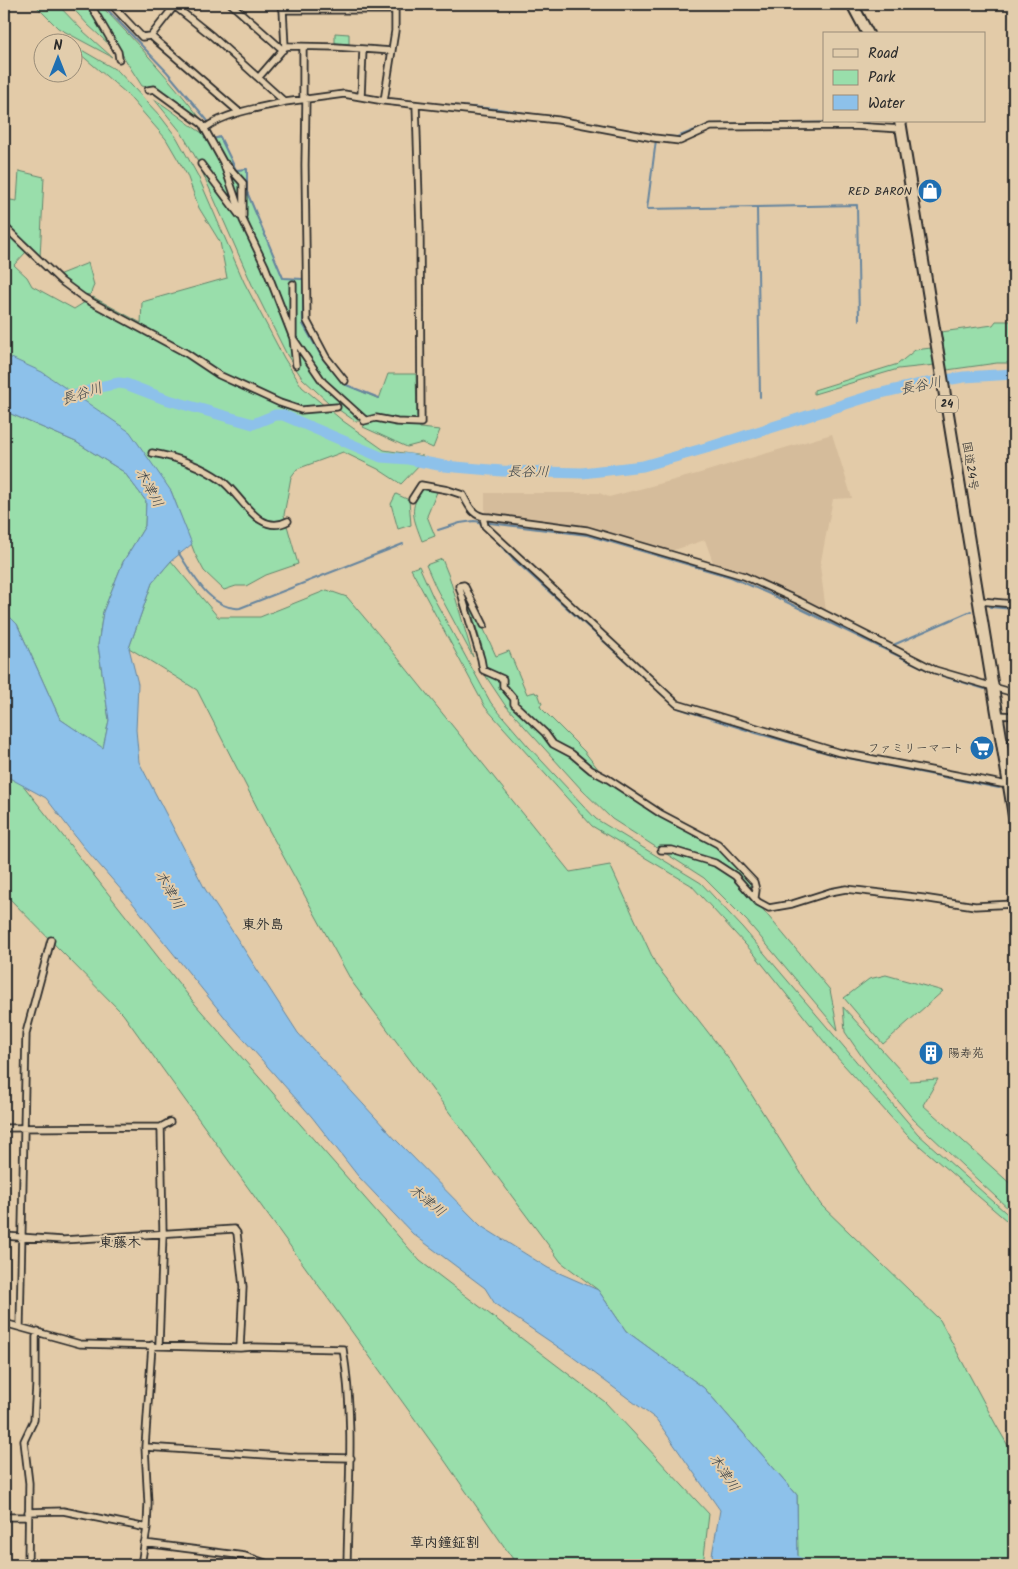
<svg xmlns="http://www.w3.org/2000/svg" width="1018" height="1569" font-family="Kalam,'Klee One',sans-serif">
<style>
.built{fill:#d5bc9b}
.green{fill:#99deab;stroke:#62846b}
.water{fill:#8dc1ea;stroke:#66859e}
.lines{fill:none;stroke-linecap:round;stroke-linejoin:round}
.stream{stroke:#66859e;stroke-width:2}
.river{stroke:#8dc1ea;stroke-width:11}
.street-casing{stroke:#2b2b2b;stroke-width:9}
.highway-casing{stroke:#2b2b2b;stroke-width:14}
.street{stroke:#e2cdac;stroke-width:5.5}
.highway{stroke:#e2cdac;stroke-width:10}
.labels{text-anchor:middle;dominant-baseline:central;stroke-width:4;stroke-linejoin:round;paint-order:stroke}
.shield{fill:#e2cdac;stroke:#625c52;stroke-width:1}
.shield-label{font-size:11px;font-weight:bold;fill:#2b2b2b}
.poi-label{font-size:12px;fill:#2b2b2b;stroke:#e2cdac;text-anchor:end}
.street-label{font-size:12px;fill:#2b2b2b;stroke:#e2cdac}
.water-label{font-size:14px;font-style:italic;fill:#3a4248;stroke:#e2cdac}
.neighbourhood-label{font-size:14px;font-weight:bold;fill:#2b2b2b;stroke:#e2cdac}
</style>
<rect width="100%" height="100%" fill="#e3cba8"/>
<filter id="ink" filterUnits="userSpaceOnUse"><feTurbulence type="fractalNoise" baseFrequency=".02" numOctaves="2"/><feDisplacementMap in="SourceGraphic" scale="10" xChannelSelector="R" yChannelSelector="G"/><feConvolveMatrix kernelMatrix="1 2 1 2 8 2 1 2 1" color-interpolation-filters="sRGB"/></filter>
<g filter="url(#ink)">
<!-- built -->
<path class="built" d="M832 434 852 498 833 499 820 566 826 611 743 573 714 565 705 540 668 552 586 529 485 513V493H599L609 497 697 474Z
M204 1552 247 1559 261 1565H202Z"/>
<!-- green -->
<path class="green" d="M34 4H57L83 31 112 57 58 28Z
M69 4H86L112 47 88 25Z
M93 4H99C137 42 172 82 205 124H200L147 87 142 86C124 60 110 31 93 4Z
M335 33 349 34V44L335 43Z
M73 45 118 71 161 117 177 138 198 176 244 282 284 358 302 387 343 421 384 450 423 456V461L401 484 378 469 343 452 297 469 291 477 284 515 298 564 266 575 246 586H236L224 590 204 571 195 554 171 491 7 356H4V230L27 251 14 265 27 277 32 286 74 309 93 297 141 323 142 302 227 278 220 242 199 208 187 175 166 139 126 93 73 48Z
M154 99C174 111 192 128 212 139L220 137 236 170 247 169V192L283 278 303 279V324L323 359 344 384 379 399 388 374H416L417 415 420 428 440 430 433 448 422 443 407 447 363 427 368 421H355L329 403 302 378 287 355 253 287 196 158 181 132Z
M19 171 44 177 40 258 4 222V199L17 201Z
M88 263 94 285 90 295C78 294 65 285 58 275Z
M996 321H1014V363H997L947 370 941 332 993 325Z
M931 348 935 365 898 369 814 394V390L898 364 915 350Z
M4 411 76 442 124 472 146 501 145 526 123 562 103 612 98 645 109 720 103 749 60 719 17 624 4 611Z
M424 488 437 492 427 516 435 536 422 541C414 519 407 508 424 488Z
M396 494 409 500 411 525 398 529 391 504Z
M442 559 450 579 473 657 436 588 426 565Z
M171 561 218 617H260L327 590 347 597 385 642 570 872 610 865 656 965 731 1062 821 1205 940 1320 996 1425 1014 1456V1565H798L797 1495 704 1388 626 1331 598 1290 561 1262 352 982 264 821 197 690 129 648 152 583Z
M419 566 433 597 491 703 528 746 596 819 701 883 742 927 918 1134 1014 1220V1227L907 1135 834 1054 755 955 691 885 592 826 485 707 411 569Z
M463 583 496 656 509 651 527 694 535 692 536 694 538 693 542 704 540 705 541 708 584 751 606 779 716 845 756 886 759 902 764 911 830 990 838 1030 747 921 704 878 612 819 582 790 505 705 483 672V650Z
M4 761 195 1004 420 1261 605 1402 709 1514 703 1565H517L445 1461 123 1014 4 893Z
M886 975 943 991 883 1044 844 998 869 979Z
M843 1007 910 1081 938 1079 923 1105 1014 1187V1214L913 1119 865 1061 845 1032Z"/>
<!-- water -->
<path class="water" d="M4 356H7L42 372 130 432 171 491 192 544 171 561 152 583 129 648 138 684 136 730 139 762 205 889 298 1033 396 1140 481 1226 548 1268 598 1290 626 1331 704 1388 797 1495 798 1565H718L712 1555 720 1510 656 1419 570 1355 495 1304 485 1288 413 1234 358 1176 312 1117 231 1025 131 901 82 845 46 798 4 775V611L17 624 60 719 103 748 109 720 98 645 103 612 123 562 145 526 146 501 124 472 76 442 4 411Z"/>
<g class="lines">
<!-- stream -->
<path class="stream" d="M102 4 167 72 207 120
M446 105 498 109 580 121
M661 136 677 137 711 124 869 122
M212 137 213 139 220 137 236 170 247 169V192L283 278 303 279V324L323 359 344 384 379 398
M656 140 647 209 857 205 859 320
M757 207 760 397
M479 523 483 527
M438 530 460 523 474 521 587 535 731 577 774 596 936 674 985 689
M490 534 511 557 664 696
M178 552C192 573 211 611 240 608L403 544
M990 607 1014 609
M891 646 971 611
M1006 694 1014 696
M675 705 678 708 756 733 838 756 999 788"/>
<!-- river -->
<path class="river" d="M61 400 104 386 119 383 126 384 165 399 253 424 275 415H283L381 457 408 459 444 466 502 471 582 473 643 466 713 446 877 394 916 385 964 377 1014 374
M785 1555 803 1565"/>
<defs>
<path id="street" d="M90 4 118 52 119 59
M111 4 142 37 151 36 239 112
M172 4 212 36 285 102 344 94 384 101 558 120 654 138 680 141 711 127 853 126 901 129
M231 4 283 50
M279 4 283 10
M151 36 176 4
M285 47 283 10H395
M259 77 285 47 289 46 336 47 392 51
M148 90 154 89 202 124 223 162 243 220 265 266 293 338 323 382 365 420
M361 97 363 49
M303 98V47
M306 98 305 165 307 321 326 357 345 381
M384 101 395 31V4
M205 128C227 112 259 108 285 102
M201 164 240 216
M226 164 243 183V216
M4 226 61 281 84 298 186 353 219 375 280 403 301 410 337 407
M293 284V338L296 365
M364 421 376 418 397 422 421 423 420 230 416 105
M152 453C176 457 201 466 221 480 242 495 258 537 288 521
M412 499 421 485 448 490 463 495C469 507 474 518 489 517L587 530 744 576 799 601 935 670 1014 693
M483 517 485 526 677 704 837 752 1002 784H1014
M980 601 1014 604
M484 625 464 585 459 586 481 659 483 670 503 679V686L514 699V704L545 733 553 744 572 754 591 770 608 779 661 814 718 844 754 882 756 890 755 897
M998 715 1014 716
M661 850H672L715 863 735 876 758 902 769 908 792 904 830 892 846 889 923 898 975 906 1014 904
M4 1128 161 1127 170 1122
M4 1236 63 1240 234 1229 237 1233 243 1287 240 1348
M4 1323 80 1344 240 1348 253 1347 343 1349C355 1421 348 1493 347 1565
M20 1326 26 1033 51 940
M159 1345 163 1234 161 1127
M145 1447 297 1457 351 1458
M28 1512 63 1511 147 1528
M4 1517H28
M144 1543 245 1556 271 1565
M28 1565 29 1483 24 1441 34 1420 36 1386V1337L38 1331
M141 1565 147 1528 148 1503 145 1447 152 1345"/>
<path id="highway" d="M852 4 868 34
M900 121 1014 816"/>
</defs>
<!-- street casing -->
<use href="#street" class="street-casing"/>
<!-- highway casing -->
<use href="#highway" class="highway-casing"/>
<!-- street -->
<use href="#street" class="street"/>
<!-- highway -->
<use href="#highway" class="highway"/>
</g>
</g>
<!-- icons -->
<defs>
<symbol id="shop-disc" viewBox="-11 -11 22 22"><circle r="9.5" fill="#1f6fb2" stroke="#e2cdac"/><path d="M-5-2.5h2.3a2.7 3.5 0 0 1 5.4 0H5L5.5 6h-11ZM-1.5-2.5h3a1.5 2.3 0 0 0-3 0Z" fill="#fff"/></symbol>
<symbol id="supermarket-disc" viewBox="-11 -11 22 22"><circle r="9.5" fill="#1f6fb2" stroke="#e2cdac"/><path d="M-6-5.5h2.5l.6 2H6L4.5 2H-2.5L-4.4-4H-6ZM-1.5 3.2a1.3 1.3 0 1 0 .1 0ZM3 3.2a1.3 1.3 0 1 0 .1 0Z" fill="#fff"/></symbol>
<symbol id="building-disc" viewBox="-11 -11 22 22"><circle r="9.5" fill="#1f6fb2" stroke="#e2cdac"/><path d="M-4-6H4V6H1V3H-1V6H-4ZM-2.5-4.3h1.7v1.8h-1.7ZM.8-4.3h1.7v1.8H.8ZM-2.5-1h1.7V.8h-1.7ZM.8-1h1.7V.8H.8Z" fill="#fff"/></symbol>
</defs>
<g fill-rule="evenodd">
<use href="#shop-disc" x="916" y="177" width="28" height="28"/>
<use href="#supermarket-disc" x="968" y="734" width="28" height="28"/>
<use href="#building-disc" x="917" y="1039" width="28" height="28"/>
</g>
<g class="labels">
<!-- shield labels -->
<rect class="shield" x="936" y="395.5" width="22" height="17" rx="4"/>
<g class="shield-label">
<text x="947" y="404">24</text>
</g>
<!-- poi labels -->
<g class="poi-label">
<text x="912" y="191">RED BARON</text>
<text x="964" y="748">ファミリーマート</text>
<text x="948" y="1053" text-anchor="start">陽寿苑</text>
</g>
<!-- street labels -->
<g class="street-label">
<text transform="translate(970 466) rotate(81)">国道24号</text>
</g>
<!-- water labels -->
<g class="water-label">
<text transform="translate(921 386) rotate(-11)">長谷川</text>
<text transform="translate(82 394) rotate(-18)">長谷川</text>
<text transform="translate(528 472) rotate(1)">長谷川</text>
<text transform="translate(149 488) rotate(62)">木津川</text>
<text transform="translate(169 890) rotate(60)">木津川</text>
<text transform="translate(427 1201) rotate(39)">木津川</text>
<text transform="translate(724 1473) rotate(56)">木津川</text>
</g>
<!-- neighbourhood labels -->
<g class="neighbourhood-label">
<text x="263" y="925">東外島</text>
<text x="120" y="1243">東藤木</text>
<text x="445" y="1543">草内鐘鉦割</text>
</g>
</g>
<!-- margin -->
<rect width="1018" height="1569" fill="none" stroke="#e2cdac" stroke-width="20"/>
<rect x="10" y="10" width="998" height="1549" fill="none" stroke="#2b2b2b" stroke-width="2" filter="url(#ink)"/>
<!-- legend -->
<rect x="823" y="32" width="162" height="90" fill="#e2cdac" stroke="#998c78"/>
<rect x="833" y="49" width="25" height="8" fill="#e2cdac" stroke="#998c78"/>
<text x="868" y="58" font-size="15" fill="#2b2b2b">Road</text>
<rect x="833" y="70" width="25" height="15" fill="#99deab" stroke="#998c78"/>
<text x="868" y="82" font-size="15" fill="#2b2b2b">Park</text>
<rect x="833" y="95" width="25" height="15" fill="#8dc1ea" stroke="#998c78"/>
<text x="868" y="108" font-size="15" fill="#2b2b2b">Water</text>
<!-- north arrow -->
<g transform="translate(58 58)"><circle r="24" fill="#e2cdac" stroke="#998c78"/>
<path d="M0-4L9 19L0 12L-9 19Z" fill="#1f6fb2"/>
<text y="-8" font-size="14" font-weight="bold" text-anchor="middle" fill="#2b2b2b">N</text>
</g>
</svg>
